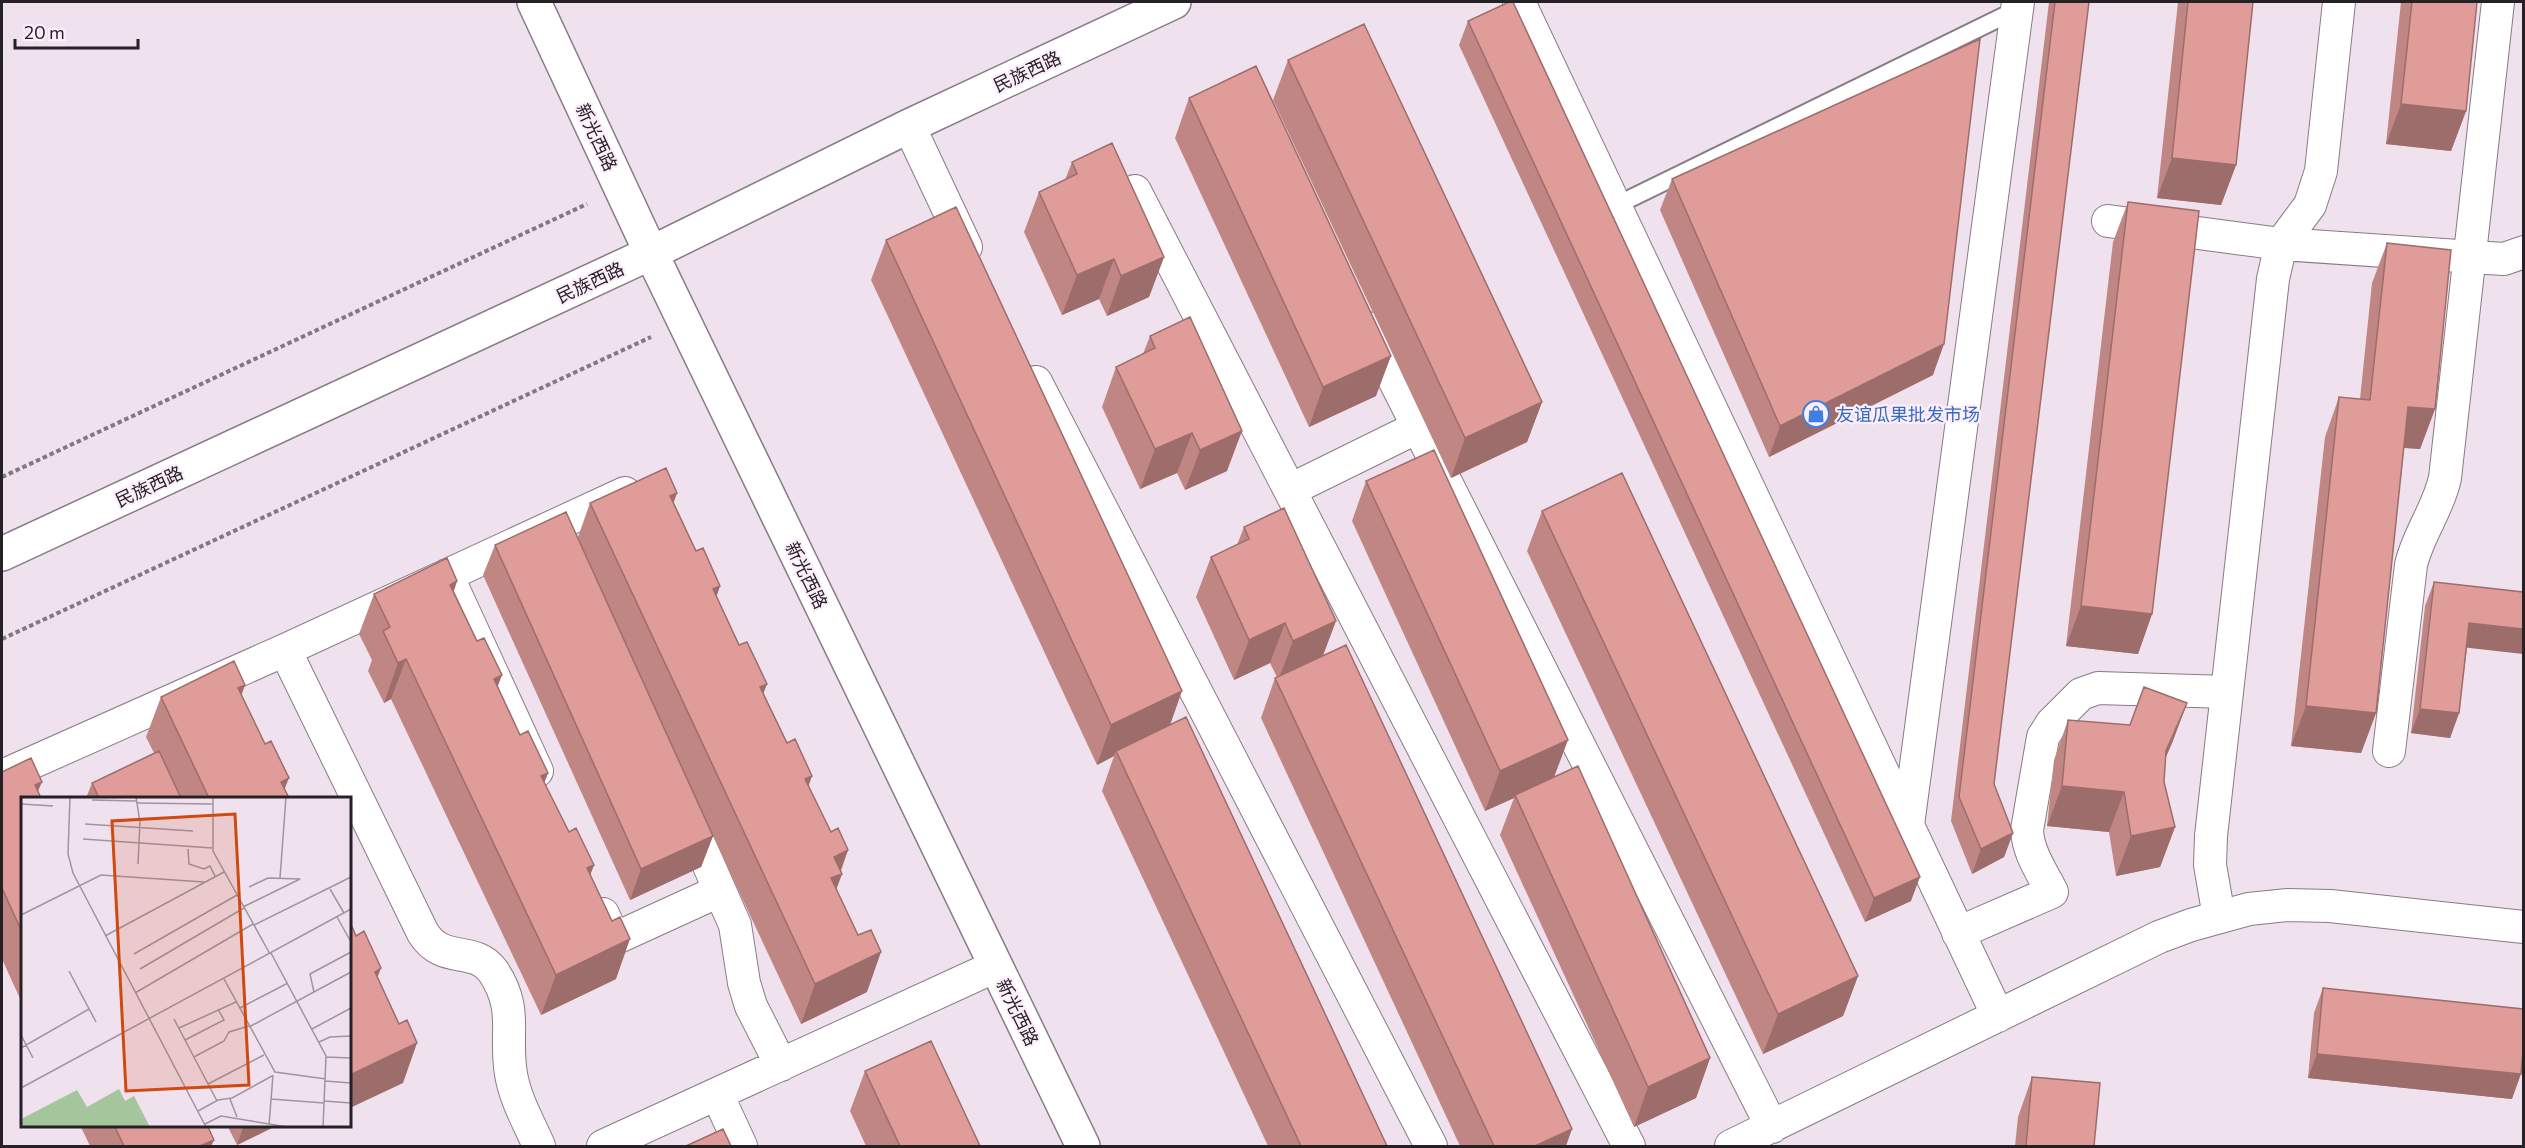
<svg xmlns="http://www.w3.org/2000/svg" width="2525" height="1148" font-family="Commissioner,'Noto Sans SC',sans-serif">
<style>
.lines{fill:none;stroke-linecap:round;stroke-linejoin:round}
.lane-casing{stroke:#887b86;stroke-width:20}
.street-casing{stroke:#887b86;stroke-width:34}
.secondary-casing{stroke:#887b86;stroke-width:36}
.path{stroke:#827881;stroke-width:4;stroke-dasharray:4.5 3;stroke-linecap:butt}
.lane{stroke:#fff;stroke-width:16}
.street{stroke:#fff;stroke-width:32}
.secondary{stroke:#fff;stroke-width:33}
.wall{fill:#c08684}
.shaded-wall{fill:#9c6d6b}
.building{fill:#df9c99;stroke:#9c6d6b;stroke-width:1.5}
.labels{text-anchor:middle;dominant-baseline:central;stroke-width:4.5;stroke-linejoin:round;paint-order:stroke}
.street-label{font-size:18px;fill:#262126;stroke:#fdeefc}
.shop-label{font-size:18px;fill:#366cbe;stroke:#fdeefc;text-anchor:start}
.inset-road{fill:none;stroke:#9f949f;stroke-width:1.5}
.view{fill:#cf4910;fill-opacity:0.15;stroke:#cf4910;stroke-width:3}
.inset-edge{fill:none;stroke:#262126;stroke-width:3}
</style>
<rect width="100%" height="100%" fill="#f0e1ef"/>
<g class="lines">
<defs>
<path id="lane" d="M1617 205 2018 9"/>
<path id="street" d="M1519 2 1998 1016
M909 126 966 247
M1135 191 1629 1146
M2108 221 2281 244 2488 258 2504 259 2524 252
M1368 328 1772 1127
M1036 382 1431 1146
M1290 490 1418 427
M447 575 537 771
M285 650 423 933C443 965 474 945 493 971 519 1010 504 1033 511 1074 515 1099 529 1123 539 1146
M2389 751 2411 565C2418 534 2438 510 2445 478L2498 2
M2 776 285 650 625 493
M688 818 735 925 744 983 751 1006 781 1065
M1908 825 2018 2
M603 914 614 939 719 891
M2219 917 2210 865 2211 836 2273 279 2281 244 2310 205 2321 171 2339 2
M1958 933 2052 892C2042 872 2028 853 2027 830L2043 737 2052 723 2081 694 2098 688 2227 692
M717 1094 741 1146
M603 1146 996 966
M1731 1146 2159 937 2191 925 2249 909 2288 905 2330 906 2524 927"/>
<path id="secondary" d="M534 2 651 253 1083 1146
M2 554 651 253 909 126 1174 2"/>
</defs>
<!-- lane casing -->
<use href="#lane" class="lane-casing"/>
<!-- street casing -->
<use href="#street" class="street-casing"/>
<!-- secondary casing -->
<use href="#secondary" class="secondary-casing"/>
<!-- path -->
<path class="path" d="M2 477 587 204
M2 639 651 337"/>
<!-- lane -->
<use href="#lane" class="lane"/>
<!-- street -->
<use href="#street" class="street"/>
<!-- secondary -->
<use href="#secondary" class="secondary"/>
</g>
<!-- wall -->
<path class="wall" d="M2049 2H2089L1994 784 2013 833 2004 857 1972 874 1951 821Z
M2178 2H2253L2236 165 2221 205 2157 198Z
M2401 2H2477L2466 111 2451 151 2386 144Z
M1468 21 1911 901 1865 922 1459 45Z
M1288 60 1542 402 1527 442 1451 478 1273 100Z
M1189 98 1376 396 1309 427 1175 138Z
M1072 162 1164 257 1149 297 1107 316 1099 299 1062 315 1024 232 1039 192 1065 180Z
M1672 179 1933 375 1769 457 1660 210Z
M2128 202 2152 614 2138 654 2066 646 2113 242Z
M886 240 1170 725 1387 1146H1268L1102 791 1114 756 1097 765 871 280Z
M2387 243 2435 409 2420 449 2404 448 2376 713 2361 753 2291 746 2325 437 2339 397 2360 399 2372 283Z
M1150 336 1227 471 1185 490 1177 473 1140 489 1102 407 1116 367 1143 354Z
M1366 481 1554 777 1710 1058 1696 1098 1634 1127 1500 835 1514 798 1485 811 1352 521Z
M590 503H674L696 551 720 586 716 597 831 832 848 850 841 871 842 874 836 889 867 992 801 1024 713 836 701 867 630 900 483 575 495 545 578 537Z
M1542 511 1858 976 1843 1016 1763 1054 1527 551Z
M1244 527 1323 655 1566 1146H1460L1261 718 1275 678 1277 677 1270 663 1234 680 1196 597 1211 557 1237 545Z
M457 581 454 591 520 735 548 773 544 782 569 832 594 865 590 874 616 979 541 1015 391 699 384 703 368 671 372 660 359 634 374 594Z
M2434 582 2467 648 2459 713 2450 738 2411 733 2425 606Z
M241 695 289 798H86L92 783 154 753 146 737 161 697Z
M2187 703 2172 743 2165 759 2164 782 2175 827 2160 867 2116 876 2109 832 2047 826 2054 760 2068 720 2130 725Z
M2 772 22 798V1003L2 959Z
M2323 988 2512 1099 2308 1078 2314 1013Z
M865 1071 980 1146H866L850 1111Z
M2032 1077 2094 1146H2015L2018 1117Z
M80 1125H207L214 1140 211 1146H90Z
M227 1125H278L237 1145Z"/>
<!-- shaded-wall -->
<path class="shaded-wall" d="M2401 104 2466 111 2451 151 2386 144Z
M2172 158 2236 165 2221 205 2157 198Z
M1164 257 1149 297 1107 316 1121 276Z
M1114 259 1099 299 1062 315 1077 275Z
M1944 344 1933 375 1769 457 1780 426Z
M1391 356 1376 396 1309 427 1323 387Z
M1542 402 1527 442 1451 478 1465 438Z
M2408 407 2435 409 2420 449 2394 447Z
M1242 431 1227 471 1185 490 1200 450Z
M1192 433 1177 473 1140 489 1155 449Z
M677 493 663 533 670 496Z
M457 581 443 621 450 585Z
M720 586 706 626 713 589Z
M2081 606 2152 614 2138 654 2066 646Z
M1336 621 1321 661 1278 681 1293 641Z
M1285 623 1270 663 1234 680 1249 640Z
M2469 623 2523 629V654L2461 647Z
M406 659 391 699 384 703 398 663Z
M502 675 487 715 494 679Z
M767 684 752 724 760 687Z
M245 685 231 725 238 688Z
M1182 691 1168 731 1116 751 1114 756 1097 765 1111 725Z
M2187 703 2172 743 2151 791 2166 751Z
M2306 706 2376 713 2361 753 2291 746Z
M2420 709 2459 713 2450 738 2411 733Z
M1568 740 1553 780 1515 795 1514 798 1485 811 1500 771Z
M548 773 533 813 541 776Z
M812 776 798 816 805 779Z
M289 778 281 798V782Z
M42 782 35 798V785Z
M2062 786 2124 792 2109 832 2047 826Z
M2175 827 2160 867 2116 876 2131 836Z
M2013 833 2004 857 1972 874 1981 849Z
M713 836 701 867 630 900 641 869Z
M848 850 839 874H842L827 914 834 857Z
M594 865 579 905 587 868Z
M1920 877 1911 901 1865 922 1874 898Z
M630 939 616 979 541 1015 556 975Z
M881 952 867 992 801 1024 815 984Z
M381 968 366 1008 375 972Z
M1858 976 1843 1016 1763 1054 1778 1014Z
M417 1043 403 1083 350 1108V1075Z
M2317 1054 2521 1074 2512 1099 2308 1078Z
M1710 1058 1696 1098 1634 1127 1648 1087Z
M244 1125H278L237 1145Z
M1572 1129 1566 1146H1535Z
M214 1140 211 1146H200Z"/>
<!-- building -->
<path class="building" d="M1509 2H1513L1920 877 1874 898 1468 21Z
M2055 2H2089L1994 784 2013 833 1981 849 1959 797Z
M2188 2H2253L2236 165 2172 158Z
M2412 2H2477L2466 111 2401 104Z
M1364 24 1542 402 1465 438 1288 60Z
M1980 39 1944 344 1780 426 1672 179Z
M1256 66 1391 356 1323 387 1189 98Z
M1112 143 1164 257 1121 276 1114 259 1077 275 1039 192 1077 174 1072 162Z
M2128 202 2199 211 2152 614 2081 606Z
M956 207 1182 691 1111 725 886 240Z
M2387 243 2451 250 2435 409 2408 407 2376 713 2306 706 2339 397 2370 400Z
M1190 317 1242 431 1200 450 1192 433 1155 449 1116 367 1155 348 1150 336Z
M1434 450 1568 740 1500 771 1366 481Z
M666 468 677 493 670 496 696 551 703 548 720 586 713 589 739 645 747 642 767 684 760 687 787 743 795 739 812 776 805 779 831 832 838 828 848 850 834 857 842 874 831 878 858 935 871 930 881 952 815 984 590 503Z
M1622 473 1858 976 1778 1014 1542 511Z
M1284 508 1336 621 1293 641 1285 623 1249 640 1211 557 1249 539 1244 527Z
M566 512 713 836 641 869 495 545Z
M447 558 457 581 450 585 477 641 484 638 502 675 494 679 520 735 528 731 548 773 541 776 569 832 576 828 594 865 587 868 612 921 620 917 630 939 556 975 406 659 398 663 383 631 390 627 374 594Z
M2434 582 2523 592V629L2469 623 2459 713 2420 709Z
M1346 645 1572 1129 1535 1146H1494L1275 678Z
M234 661 245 685 238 688 265 744 271 741 289 778 281 782 289 798H209L161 697Z
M2144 687 2187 703 2166 751 2164 782 2175 827 2131 836 2124 792 2062 786 2068 720 2130 725Z
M1186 717 1387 1146H1301L1116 751Z
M159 751 181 798H99L92 783Z
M31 758 42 782 35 785 41 798H22V932L2 888V772Z
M1578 766 1710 1058 1648 1087 1515 795Z
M350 922 356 936 364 931 381 968 375 972 399 1024 407 1020 417 1043 350 1075Z
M2323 988 2523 1009V1051L2521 1074 2317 1054Z
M931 1041 980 1146H900L865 1071Z
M2032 1077 2100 1083 2094 1146H2026Z
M114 1125H207L214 1140 200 1146H124Z
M723 1129 731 1146H686Z"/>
<!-- icons -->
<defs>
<symbol id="shop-ring" viewBox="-11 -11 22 22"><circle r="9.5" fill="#fdeefc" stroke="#3f7fe0" stroke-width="1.5"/><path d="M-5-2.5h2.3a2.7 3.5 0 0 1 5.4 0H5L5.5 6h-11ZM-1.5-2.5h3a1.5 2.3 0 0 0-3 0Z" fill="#3f7fe0"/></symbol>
</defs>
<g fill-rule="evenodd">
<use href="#shop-ring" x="1801" y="399" width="30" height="30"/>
</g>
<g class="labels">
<!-- street labels -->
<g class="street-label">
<text transform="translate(1027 71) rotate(-25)">民族西路</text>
<text transform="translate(597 137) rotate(65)">新光西路</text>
<text transform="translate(590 282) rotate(-25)">民族西路</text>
<text transform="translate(149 486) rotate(-25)">民族西路</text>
<text transform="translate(807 575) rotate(64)">新光西路</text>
<text transform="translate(1018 1012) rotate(64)">新光西路</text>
</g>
<!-- shop labels -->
<g class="shop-label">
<text x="1836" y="414">友谊瓜果批发市场</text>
</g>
</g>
<!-- overview -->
<g transform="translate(21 797)">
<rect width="330" height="330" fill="#f0e1ef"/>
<path d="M98 292 104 304 113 299 129 330H0V322L56 293 66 310Z" fill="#a5c69c"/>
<path class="inset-road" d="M49 0 47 57 52 76 185 330M115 0 119 25 117 67M192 0V54L249 157M71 3 115 4M115 6 191 7M0 7 32 9M64 27 172 34M62 42 191 51M167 52 168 67 183 72 189 69 194 79M259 81 265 0M309 92 323 116M222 110 279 82 247 81 228 90M0 118 80 78 183 85M316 120 330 145M233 128 330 80M84 139 203 75M250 156 305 259 302 330M113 157 216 98M119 172 223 111M48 174 75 225M203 182 254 275 305 282M293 195 289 177 330 155M114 196 232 127M219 211 267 186M153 222 196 304M228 230 330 175M158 231 215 205M291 232 330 211M0 238 12 261M164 243 203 223 197 212M298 245 309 240 330 239M0 251 68 212M173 260 203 244 208 235 228 229M305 260 330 261M304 284 330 286M187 287 243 258M0 291 330 112M209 302 216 320M250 302 303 306M303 304 330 306M177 314 197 303 211 301 251 279M184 327 200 319 266 330M248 328 252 278"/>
<path class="view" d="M214 17 228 288 105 294 91 24Z"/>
<rect width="330" height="330" class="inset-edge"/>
</g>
<!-- border -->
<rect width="2525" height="1148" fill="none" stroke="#262126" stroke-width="6"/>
<!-- scale -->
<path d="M15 39v9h123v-9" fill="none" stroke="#262126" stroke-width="3"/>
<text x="24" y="39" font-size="18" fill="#262126" stroke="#fdeefc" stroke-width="4.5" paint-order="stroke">20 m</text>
</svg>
